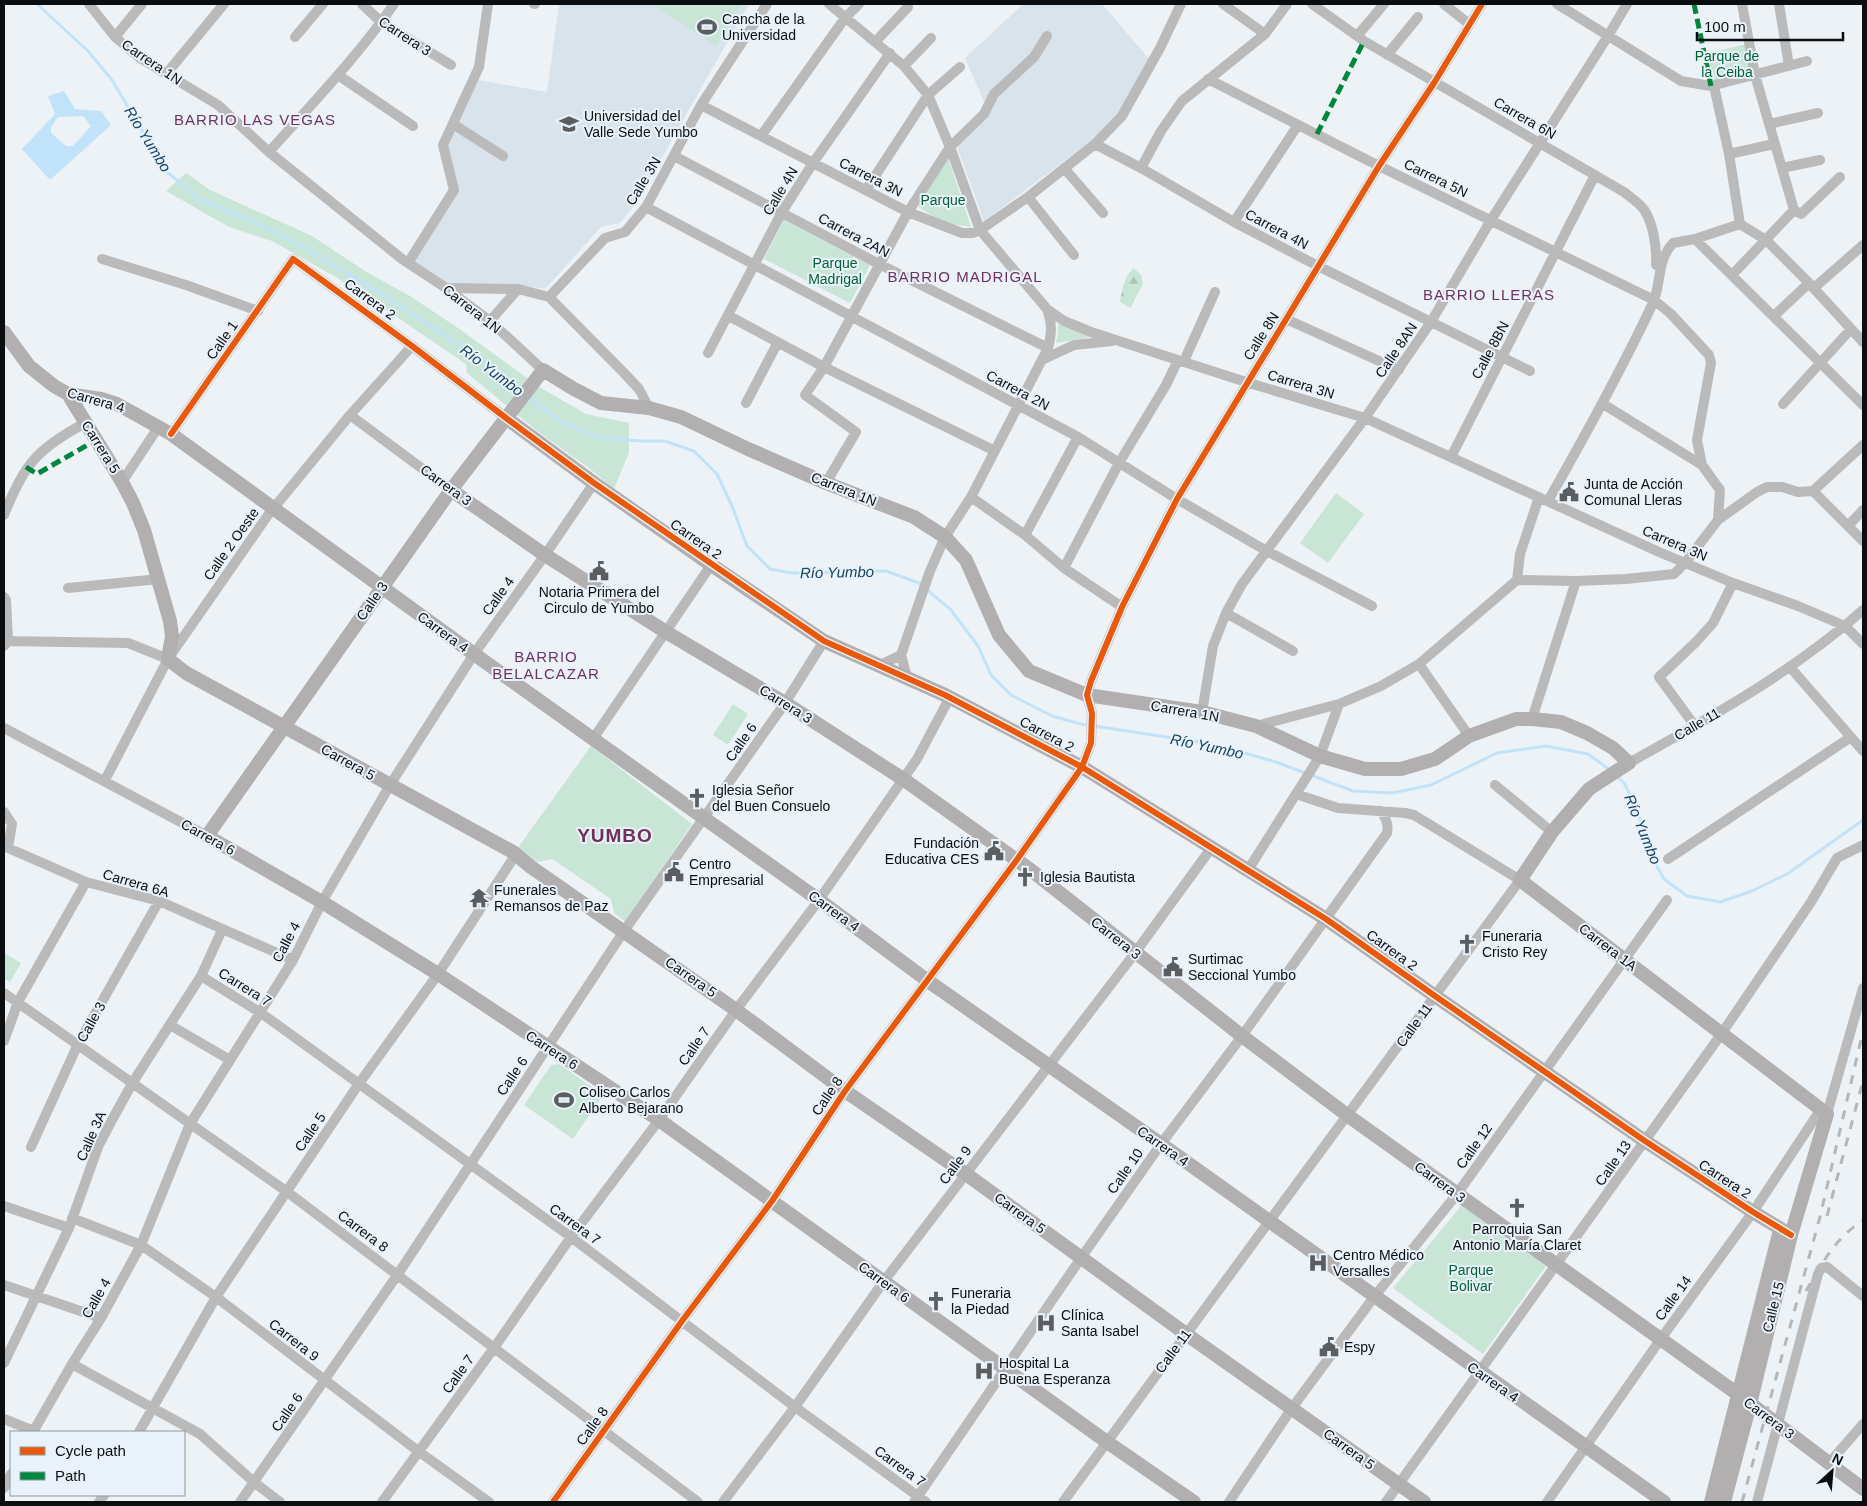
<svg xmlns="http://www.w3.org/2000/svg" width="1867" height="1506" font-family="Arial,sans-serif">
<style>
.built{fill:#d9e3ec}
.forest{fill:url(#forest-firs)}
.park{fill:#c9e5d5}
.water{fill:#c1e3f9;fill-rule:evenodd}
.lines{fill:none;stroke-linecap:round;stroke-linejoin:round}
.stream{stroke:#c1e3f9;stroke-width:3}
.street{stroke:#bbbaba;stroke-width:10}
.secondary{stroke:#b1afaf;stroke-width:14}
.rail{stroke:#b4b6b9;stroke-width:3;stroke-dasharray:9 9;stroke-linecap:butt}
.quiet{stroke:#00873e;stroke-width:5;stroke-dasharray:10 5;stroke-linecap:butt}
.cycleway-casing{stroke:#e9f2fa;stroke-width:9}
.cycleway{stroke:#e8590c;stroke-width:6}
.labels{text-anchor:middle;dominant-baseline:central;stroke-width:4;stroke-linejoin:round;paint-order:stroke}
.poi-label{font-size:14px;fill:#0b0e10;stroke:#e9f2fa;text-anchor:start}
.street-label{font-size:14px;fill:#0b0e10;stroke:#e9f2fa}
.park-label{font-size:14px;fill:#006335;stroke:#e9f2fa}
.neighbourhood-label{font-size:15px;letter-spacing:1px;fill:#6e325b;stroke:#e9f2fa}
.water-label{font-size:15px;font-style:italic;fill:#16435d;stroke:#e9f2fa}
.district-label{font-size:19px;font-weight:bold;letter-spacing:1px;fill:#6e325b;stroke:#e9f2fa}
</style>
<defs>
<pattern id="forest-firs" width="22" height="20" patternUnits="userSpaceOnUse" patternTransform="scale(1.25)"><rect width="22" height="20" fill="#c9e5d5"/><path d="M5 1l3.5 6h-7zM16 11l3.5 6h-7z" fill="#abc3b6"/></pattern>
</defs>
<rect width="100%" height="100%" fill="#edf2f6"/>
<!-- built -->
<path class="built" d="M559 4H749L636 203 620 223 601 227 545 289 519 285 448 284 414 262 458 192 447 147 478 80 547 92Z
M1023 4H1102L1150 60 1119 113 1092 140 984 221 955 141 986 106 965 58Z"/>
<!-- forest -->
<path class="forest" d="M1134 268 1141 275 1143 284 1130 308 1120 302C1122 290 1124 276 1134 268Z"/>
<!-- park -->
<path class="park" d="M658 4H742L716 46 656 7Z
M1746 44 1752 73 1713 83 1706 54Z
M948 158 971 227 943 223 916 205Z
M186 173 210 190 312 236 365 271 410 296 458 328 541 388 586 414 629 423V452L614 489 589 468 537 431 467 373 466 364 391 313 334 276 272 241 229 227 166 191Z
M784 220 870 265 850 303 764 259Z
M1058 324 1090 337 1056 343 1058 334Z
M1336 493 1364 514 1328 563 1300 543Z
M733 704 748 714 728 745 713 735Z
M591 746 692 824 625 921 614 913 611 899 552 859 538 862 517 849Z
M4 953 21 963 10 982 4 979Z
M559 1064 603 1095 573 1139 524 1105 551 1065Z
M1462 1205 1546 1266 1483 1354 1393 1288Z"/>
<!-- water -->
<path class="water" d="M64 91 75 109 101 111 111 125 50 180 22 149 55 114 48 96ZM83 116 91 126 73 146H66L51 133V127L58 117Z"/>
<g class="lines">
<!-- stream -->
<path class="stream" d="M37 4 88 51 112 80 166 171 200 200 248 219 294 242 367 285 469 351 522 392
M527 396 558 420 595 437 639 441H665L694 451 717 474 732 506 747 546 770 569 792 573 886 571 919 583 951 610 978 646 991 675 1011 695 1052 716 1081 724 1212 744 1276 762 1353 791 1392 793 1431 785 1497 753 1546 746 1588 754 1610 770
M1617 776 1624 783 1637 808 1649 852 1664 879 1687 896 1720 902 1752 891 1787 874 1863 820"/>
<!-- street -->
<path class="street" d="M89 4 115 37 140 58 218 105 269 152 402 259 446 288 490 321 543 370
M362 4 381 22 451 65
M534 4H535
M829 4 904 66 928 95 950 147 980 230 1047 309 1064 321 1091 332 1246 382 1365 418 1659 552 1733 583 1798 606 1845 626 1863 644
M1223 4 1265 34
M1312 4 1364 41 1624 192C1629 196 1635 200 1640 205 1653 217 1657 248 1656 265
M1444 4 1469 24
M1557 4 1681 81 1711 86 1807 61
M1742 4 1755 75 1794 210
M1779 4 1789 66
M1357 36 1384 4
M115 37 142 4
M295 37 323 4
M875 42 908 7
M1387 55 1418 17
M904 66 931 38
M167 73 224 4
M338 75 413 126
M1208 79 1379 166 1654 300 1671 314 1709 355 1711 363 1697 440 1702 465 1720 490 1718 520
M1714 86 1729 154 1740 224
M701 105 908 212 962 233H973L980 230 1028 197 1095 144 1122 116 1160 48 1181 4
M453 124 503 156
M1769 124 1818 113
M761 136 845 18 859 4
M1095 144 1141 168 1234 222 1318 266 1530 371
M269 152C312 104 357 57 394 4
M1729 154 1774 144
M674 156 879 264 1048 348
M1064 168 1103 213
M1141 168 1161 131 1182 101 1265 34 1287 4
M1782 168 1820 160
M866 190 928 95 960 67
M1028 197 1074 255
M646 207 1078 437 1177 499 1265 550 1372 606
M1794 210 1801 214 1840 177
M1234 222 1298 125
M1740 224 1766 240 1809 283 1863 342
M1695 239 1740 224
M102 259 186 285 258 311
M408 263 454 190 443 145 479 67 488 4
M1732 275 1794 210
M446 288 518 289 549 297 625 374 639 389 649 408
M1814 288 1863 245
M549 297 605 238 625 232 646 207 701 105 767 4
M729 316 824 367 995 451
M1774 316 1809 283
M1286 319 1399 370
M490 321 518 289
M708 353 782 212 813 163 890 53
M1044 359 1074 345 1112 341
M1184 361 1215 292
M746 403 778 342
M1603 404 1702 465
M1783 404 1851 329
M350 415 451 490
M171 434 293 259 412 346 506 418
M1451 457 1595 175
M122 482 159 426
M826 483 856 432 805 395 824 367 908 212 950 147 984 114 994 94 1034 57 1047 36
M1813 491 1863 541
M971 497 1025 535 1064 568 1122 607
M1548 501C1585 436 1621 371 1653 303 1662 282 1656 262 1673 243L1695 239 1863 405
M4 515C24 464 37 449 85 423
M1848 526 1863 510
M1025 535 1078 437
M1064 568 1119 463 1166 385 1178 360
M1517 580 1576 581 1626 579 1674 574 1685 563 1718 520 1757 492 1767 487H1782L1798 492 1813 491 1863 445
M68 588 159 579
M4 597 6 600 8 641 4 646
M1226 613 1293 651
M4 641 128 643 168 659
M1419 664 1469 736
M880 665 901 655
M1790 667 1863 751
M907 677 901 655 930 571 945 537 971 497 1048 348C1052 333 1052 323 1047 309
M1202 712 1213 646 1226 613 1242 584 1365 418 1431 322 1491 220 1608 36 1627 4
M1532 719 1576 581
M1256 726 1339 704 1381 686 1419 664 1517 580 1520 554 1539 497
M1695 726 1659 677 1696 642 1713 623 1733 583
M4 728 207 836
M593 739 711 565
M1629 763C1711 717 1793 672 1863 610
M105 780 168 659 268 515 350 415 412 346
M1495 785 1552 832
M4 812 12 824 8 848 86 882 159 901 293 960
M1668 859 1851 737
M1248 870 1320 756 1339 704
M201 976 261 1013 571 1237 795 1407 926 1502
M4 993 286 1191 698 1502
M170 1025 230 1060
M4 1041 18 1002 86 882
M1827 1114 1863 988
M31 1147 78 1044 159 901
M4 1206 69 1228
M72 1218 141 1245 216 1297 418 1451 489 1502
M4 1285 101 1318
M4 1363 69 1228 98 1147 112 1120 133 1082 201 976 222 930
M72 1364 200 1434 255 1483 280 1502
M4 1419 34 1431
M33 1432 72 1364 101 1318 141 1245 190 1124 293 960 322 902 390 785 474 654 545 555 594 483
M139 1432 216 1297 358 1085 438 974 516 854
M1829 1463 1863 1424
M4 1488 11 1474
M99 1502 104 1495
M240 1502 398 1274 624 931 785 703 824 641
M382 1502 494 1348 571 1237 659 1120 736 1010 819 900 917 759 950 697
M553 1502 682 1321 772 1201 845 1091 1016 861 1082 767 1091 743 1092 713 1087 695 1091 681 1122 607 1177 499 1379 166 1434 83 1482 4
M723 1502 795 1407 884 1281 1135 953 1212 847
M914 1502 1081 1258 1161 1144 1242 1036 1387 833C1389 825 1386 818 1381 811
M1063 1502 1520 880 1414 815 1405 813 1338 808 1296 794
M1229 1502 1292 1408 1374 1297 1457 1194 1667 900
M1386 1502 1722 1033 1811 902 1837 858 1863 845
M1547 1502 1660 1340 1753 1212 1821 1109
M1757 1502 1818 1274 1821 1268 1827 1267 1863 1296"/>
<!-- secondary -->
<path class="secondary" d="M4 332 29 366 54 386 68 394 101 399 117 404 171 434 474 654 819 900 928 981 1161 1144 1664 1502
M68 394 122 482 133 503 144 530 170 621 172 636 168 659 186 673 513 852 531 867 736 1010 845 1091 966 1174 1186 1334 1424 1502
M506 418 594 483 707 562 824 641 945 695 1082 767 1326 919 1435 996 1645 1141 1753 1212 1791 1235
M451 490 545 555 666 632 785 703 903 779 1032 871 1242 1036 1347 1115 1739 1395 1863 1489
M1194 1502 1107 1442 659 1120 438 974 322 902 207 836 451 490 543 370 574 389 601 403 649 408 681 417 748 449 826 483 914 517 945 537 966 560 999 635 1029 671 1087 695 1202 712 1256 726 1320 756 1365 769H1401L1435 759 1469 736 1516 719H1532L1561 722 1587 733 1613 748 1629 763 1589 789 1552 832 1520 880 1827 1114 1791 1235 1750 1404 1724 1502
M1711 1502 1780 1230"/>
<!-- rail -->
<path class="rail" d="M1827 1216 1863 1081
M1806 1291C1821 1265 1837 1235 1863 1221
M1742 1502 1820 1217 1863 1031"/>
<!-- quiet -->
<path class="quiet" d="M1694 4 1711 86
M1317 134 1364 41
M26 467 37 474 96 440"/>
<defs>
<path id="cycleway" d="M171 434 293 259 412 346 506 418 594 483 824 641 945 695 1082 767 1326 919 1435 996 1645 1141 1753 1212 1791 1235
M553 1502 682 1321 772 1201 845 1091 1016 861 1082 767 1091 743 1092 713 1087 695 1091 681 1122 607 1177 499 1379 166 1434 83 1482 4"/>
</defs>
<!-- cycleway casing -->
<use href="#cycleway" class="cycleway-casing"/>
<!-- cycleway -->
<use href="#cycleway" class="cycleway"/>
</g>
<!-- icons -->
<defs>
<symbol id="stadium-bare" viewBox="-9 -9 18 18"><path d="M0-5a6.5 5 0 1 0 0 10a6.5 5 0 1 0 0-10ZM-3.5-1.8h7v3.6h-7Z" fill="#5a5e60" stroke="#e9f2fa" stroke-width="2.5" paint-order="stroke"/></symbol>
<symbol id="university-bare" viewBox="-9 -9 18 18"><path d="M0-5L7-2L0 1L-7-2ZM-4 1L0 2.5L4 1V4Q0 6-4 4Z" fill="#5a5e60" stroke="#e9f2fa" stroke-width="2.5" paint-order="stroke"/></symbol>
<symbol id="civic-bare" viewBox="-9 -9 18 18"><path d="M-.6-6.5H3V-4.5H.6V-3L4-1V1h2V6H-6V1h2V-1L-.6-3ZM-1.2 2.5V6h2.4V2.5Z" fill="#5a5e60" stroke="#e9f2fa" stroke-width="2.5" paint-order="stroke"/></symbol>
<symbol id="church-bare" viewBox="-9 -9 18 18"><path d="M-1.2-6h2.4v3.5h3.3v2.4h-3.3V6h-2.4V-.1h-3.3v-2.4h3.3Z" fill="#5a5e60" stroke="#e9f2fa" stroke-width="2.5" paint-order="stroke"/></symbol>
<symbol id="temple-bare" viewBox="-9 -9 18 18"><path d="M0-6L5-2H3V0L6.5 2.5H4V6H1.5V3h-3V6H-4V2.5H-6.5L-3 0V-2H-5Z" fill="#5a5e60" stroke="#e9f2fa" stroke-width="2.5" paint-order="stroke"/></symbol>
<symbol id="hospital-bare" viewBox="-9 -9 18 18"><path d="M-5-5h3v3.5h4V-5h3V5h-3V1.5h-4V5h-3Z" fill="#5a5e60" stroke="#e9f2fa" stroke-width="2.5" paint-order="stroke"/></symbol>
</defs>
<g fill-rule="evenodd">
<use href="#stadium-bare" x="693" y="13" width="28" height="28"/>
<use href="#university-bare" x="555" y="110" width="28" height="28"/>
<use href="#civic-bare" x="1555" y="478" width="28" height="28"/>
<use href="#civic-bare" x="585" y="557" width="28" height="28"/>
<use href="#church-bare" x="683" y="784" width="28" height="28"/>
<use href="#civic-bare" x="980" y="837" width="28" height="28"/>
<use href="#civic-bare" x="660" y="858" width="28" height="28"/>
<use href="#church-bare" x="1011" y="863" width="28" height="28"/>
<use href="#temple-bare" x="465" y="884" width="28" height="28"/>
<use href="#church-bare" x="1453" y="930" width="28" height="28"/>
<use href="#civic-bare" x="1159" y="953" width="28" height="28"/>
<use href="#stadium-bare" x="550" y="1086" width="28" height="28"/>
<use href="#church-bare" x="1503" y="1194" width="28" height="28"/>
<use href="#hospital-bare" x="1304" y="1249" width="28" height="28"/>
<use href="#church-bare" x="922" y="1287" width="28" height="28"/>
<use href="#hospital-bare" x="1032" y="1309" width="28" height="28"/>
<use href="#civic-bare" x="1315" y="1333" width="28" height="28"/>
<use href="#hospital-bare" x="970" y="1357" width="28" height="28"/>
</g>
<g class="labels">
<!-- poi labels -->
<g class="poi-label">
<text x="722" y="19">Cancha de la<tspan x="722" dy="16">Universidad</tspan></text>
<text x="584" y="116">Universidad del<tspan x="584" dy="16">Valle Sede Yumbo</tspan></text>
<text x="1584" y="484">Junta de Acción<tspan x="1584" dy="16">Comunal Lleras</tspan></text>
<text x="599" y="592" text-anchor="middle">Notaria Primera del<tspan x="599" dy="16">Circulo de Yumbo</tspan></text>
<text x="712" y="790">Iglesia Señor<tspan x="712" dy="16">del Buen Consuelo</tspan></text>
<text x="979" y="843" text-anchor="end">Fundación<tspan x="979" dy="16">Educativa CES</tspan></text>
<text x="689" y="864">Centro<tspan x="689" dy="16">Empresarial</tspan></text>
<text x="1040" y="877">Iglesia Bautista</text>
<text x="494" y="890">Funerales<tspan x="494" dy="16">Remansos de Paz</tspan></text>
<text x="1482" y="936">Funeraria<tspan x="1482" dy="16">Cristo Rey</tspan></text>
<text x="1188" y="959">Surtimac<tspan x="1188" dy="16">Seccional Yumbo</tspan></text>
<text x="579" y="1092">Coliseo Carlos<tspan x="579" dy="16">Alberto Bejarano</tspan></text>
<text x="1517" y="1229" text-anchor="middle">Parroquia San<tspan x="1517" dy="16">Antonio María Claret</tspan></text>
<text x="1333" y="1255">Centro Médico<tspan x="1333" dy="16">Versalles</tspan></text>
<text x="951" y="1293">Funeraria<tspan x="951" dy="16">la Piedad</tspan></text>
<text x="1061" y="1315">Clínica<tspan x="1061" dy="16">Santa Isabel</tspan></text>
<text x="1344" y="1347">Espy</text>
<text x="999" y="1363">Hospital La<tspan x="999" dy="16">Buena Esperanza</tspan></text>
</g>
<!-- street labels -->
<g class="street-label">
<text transform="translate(405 36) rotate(33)">Carrera 3</text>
<text transform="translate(152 62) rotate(34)">Carrera 1N</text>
<text transform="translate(1525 118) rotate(30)">Carrera 6N</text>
<text transform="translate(871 177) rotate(27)">Carrera 3N</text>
<text transform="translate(1436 178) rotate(26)">Carrera 5N</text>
<text transform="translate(643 181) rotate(-59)">Calle 3N</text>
<text transform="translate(780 191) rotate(-59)">Calle 4N</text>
<text transform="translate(1277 229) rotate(28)">Carrera 4N</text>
<text transform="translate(854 235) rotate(28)">Carrera 2AN</text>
<text transform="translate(370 299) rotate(36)">Carrera 2</text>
<text transform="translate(472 309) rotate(38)">Carrera 1N</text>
<text transform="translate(1261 336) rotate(-58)">Calle 8N</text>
<text transform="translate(222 340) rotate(-55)">Calle 1</text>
<text transform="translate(1396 350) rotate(-56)">Calle 8AN</text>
<text transform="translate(1490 350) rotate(-62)">Calle 8BN</text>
<text transform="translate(1301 384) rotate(17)">Carrera 3N</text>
<text transform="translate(1018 390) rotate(28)">Carrera 2N</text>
<text transform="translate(96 400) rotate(16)">Carrera 4</text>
<text transform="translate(101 447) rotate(58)">Carrera 5</text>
<text transform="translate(446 485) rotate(36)">Carrera 3</text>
<text transform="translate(844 489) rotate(22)">Carrera 1N</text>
<text transform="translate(696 539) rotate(35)">Carrera 2</text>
<text transform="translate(1675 543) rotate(23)">Carrera 3N</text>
<text transform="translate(231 544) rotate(-55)">Calle 2 Oeste</text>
<text transform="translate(498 596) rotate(-54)">Calle 4</text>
<text transform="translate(372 601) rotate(-55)">Calle 3</text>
<text transform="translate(443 632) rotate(36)">Carrera 4</text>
<text transform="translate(786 704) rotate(32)">Carrera 3</text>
<text transform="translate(1185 711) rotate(10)">Carrera 1N</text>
<text transform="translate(1697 724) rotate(-30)">Calle 11</text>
<text transform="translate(1047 734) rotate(28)">Carrera 2</text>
<text transform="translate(741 742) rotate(-55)">Calle 6</text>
<text transform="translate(348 762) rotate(29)">Carrera 5</text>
<text transform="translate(208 837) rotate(29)">Carrera 6</text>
<text transform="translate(136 883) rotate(16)">Carrera 6A</text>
<text transform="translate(834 911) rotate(36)">Carrera 4</text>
<text transform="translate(1116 938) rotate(38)">Carrera 3</text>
<text transform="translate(286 942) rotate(-62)">Calle 4</text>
<text transform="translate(1608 947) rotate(37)">Carrera 1A</text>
<text transform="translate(1392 950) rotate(36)">Carrera 2</text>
<text transform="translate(691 977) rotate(35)">Carrera 5</text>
<text transform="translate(245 987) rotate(32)">Carrera 7</text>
<text transform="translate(91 1022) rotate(-61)">Calle 3</text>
<text transform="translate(1414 1025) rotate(-54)">Calle 11</text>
<text transform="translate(694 1046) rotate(-55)">Calle 7</text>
<text transform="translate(552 1050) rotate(33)">Carrera 6</text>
<text transform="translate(512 1076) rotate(-56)">Calle 6</text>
<text transform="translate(827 1096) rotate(-56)">Calle 8</text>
<text transform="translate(310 1132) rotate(-56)">Calle 5</text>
<text transform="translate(91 1136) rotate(-66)">Calle 3A</text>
<text transform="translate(1163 1146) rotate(35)">Carrera 4</text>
<text transform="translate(1474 1146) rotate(-55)">Calle 12</text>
<text transform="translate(1613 1163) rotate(-55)">Calle 13</text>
<text transform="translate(955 1165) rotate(-53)">Calle 9</text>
<text transform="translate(1125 1171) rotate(-55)">Calle 10</text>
<text transform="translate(1725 1179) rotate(33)">Carrera 2</text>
<text transform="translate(1440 1182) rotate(36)">Carrera 3</text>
<text transform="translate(1020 1213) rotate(36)">Carrera 5</text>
<text transform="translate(575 1224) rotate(36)">Carrera 7</text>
<text transform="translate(363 1231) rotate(37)">Carrera 8</text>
<text transform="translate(884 1282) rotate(36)">Carrera 6</text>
<text transform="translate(96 1298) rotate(-60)">Calle 4</text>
<text transform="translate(1673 1298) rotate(-54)">Calle 14</text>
<text transform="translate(1773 1307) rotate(-76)">Calle 15</text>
<text transform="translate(294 1340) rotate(38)">Carrera 9</text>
<text transform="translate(1173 1351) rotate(-54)">Calle 11</text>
<text transform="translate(458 1374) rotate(-54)">Calle 7</text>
<text transform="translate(1493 1382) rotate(35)">Carrera 4</text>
<text transform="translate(287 1412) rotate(-55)">Calle 6</text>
<text transform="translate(1769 1418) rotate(37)">Carrera 3</text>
<text transform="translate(592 1426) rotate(-54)">Calle 8</text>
<text transform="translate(1349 1449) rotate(36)">Carrera 5</text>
<text transform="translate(900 1466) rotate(36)">Carrera 7</text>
</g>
<!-- park labels -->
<g class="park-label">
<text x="1727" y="56">Parque de<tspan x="1727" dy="16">la Ceiba</tspan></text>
<text x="943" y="200">Parque</text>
<text x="835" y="263">Parque<tspan x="835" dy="16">Madrigal</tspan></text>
<text x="1471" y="1270">Parque<tspan x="1471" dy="16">Bolivar</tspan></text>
</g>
<!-- neighbourhood labels -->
<g class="neighbourhood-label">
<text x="255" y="119">BARRIO LAS VEGAS</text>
<text x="965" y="276">BARRIO MADRIGAL</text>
<text x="1489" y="294">BARRIO LLERAS</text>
<text x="546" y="656">BARRIO<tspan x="546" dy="17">BELALCAZAR</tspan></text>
</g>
<!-- water labels -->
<g class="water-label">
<text transform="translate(148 139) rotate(58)">Río Yumbo</text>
<text transform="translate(492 370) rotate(37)">Río Yumbo</text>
<text transform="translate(837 572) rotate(-1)">Río Yumbo</text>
<text transform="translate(1207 746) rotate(12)">Río Yumbo</text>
<text transform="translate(1643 829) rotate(68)">Río Yumbo</text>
</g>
<!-- district labels -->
<g class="district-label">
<text x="615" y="835">YUMBO</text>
</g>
</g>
<!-- border -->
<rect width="1867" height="1506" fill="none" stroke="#0b0e10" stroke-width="10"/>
<!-- legend -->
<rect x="10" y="1431" width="175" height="65" fill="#e9f2fa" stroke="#90979c"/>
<rect x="20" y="1447" width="25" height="8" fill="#e8590c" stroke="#90979c"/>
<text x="55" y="1456" font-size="15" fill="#0b0e10">Cycle path</text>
<rect x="20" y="1472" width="25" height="8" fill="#00873e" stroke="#90979c"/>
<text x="55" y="1481" font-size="15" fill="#0b0e10">Path</text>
<!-- north arrow -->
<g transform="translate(1832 1471) rotate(26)" stroke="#e9f2fa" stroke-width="4" paint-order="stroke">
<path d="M0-4L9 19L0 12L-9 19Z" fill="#0b0e10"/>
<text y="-8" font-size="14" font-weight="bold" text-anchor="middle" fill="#0b0e10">N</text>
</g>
<!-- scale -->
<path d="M1697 32v8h146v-8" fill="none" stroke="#0b0e10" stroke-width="2.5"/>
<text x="1704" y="32" font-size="15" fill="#0b0e10" stroke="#e9f2fa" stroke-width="4" paint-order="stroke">100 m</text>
</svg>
